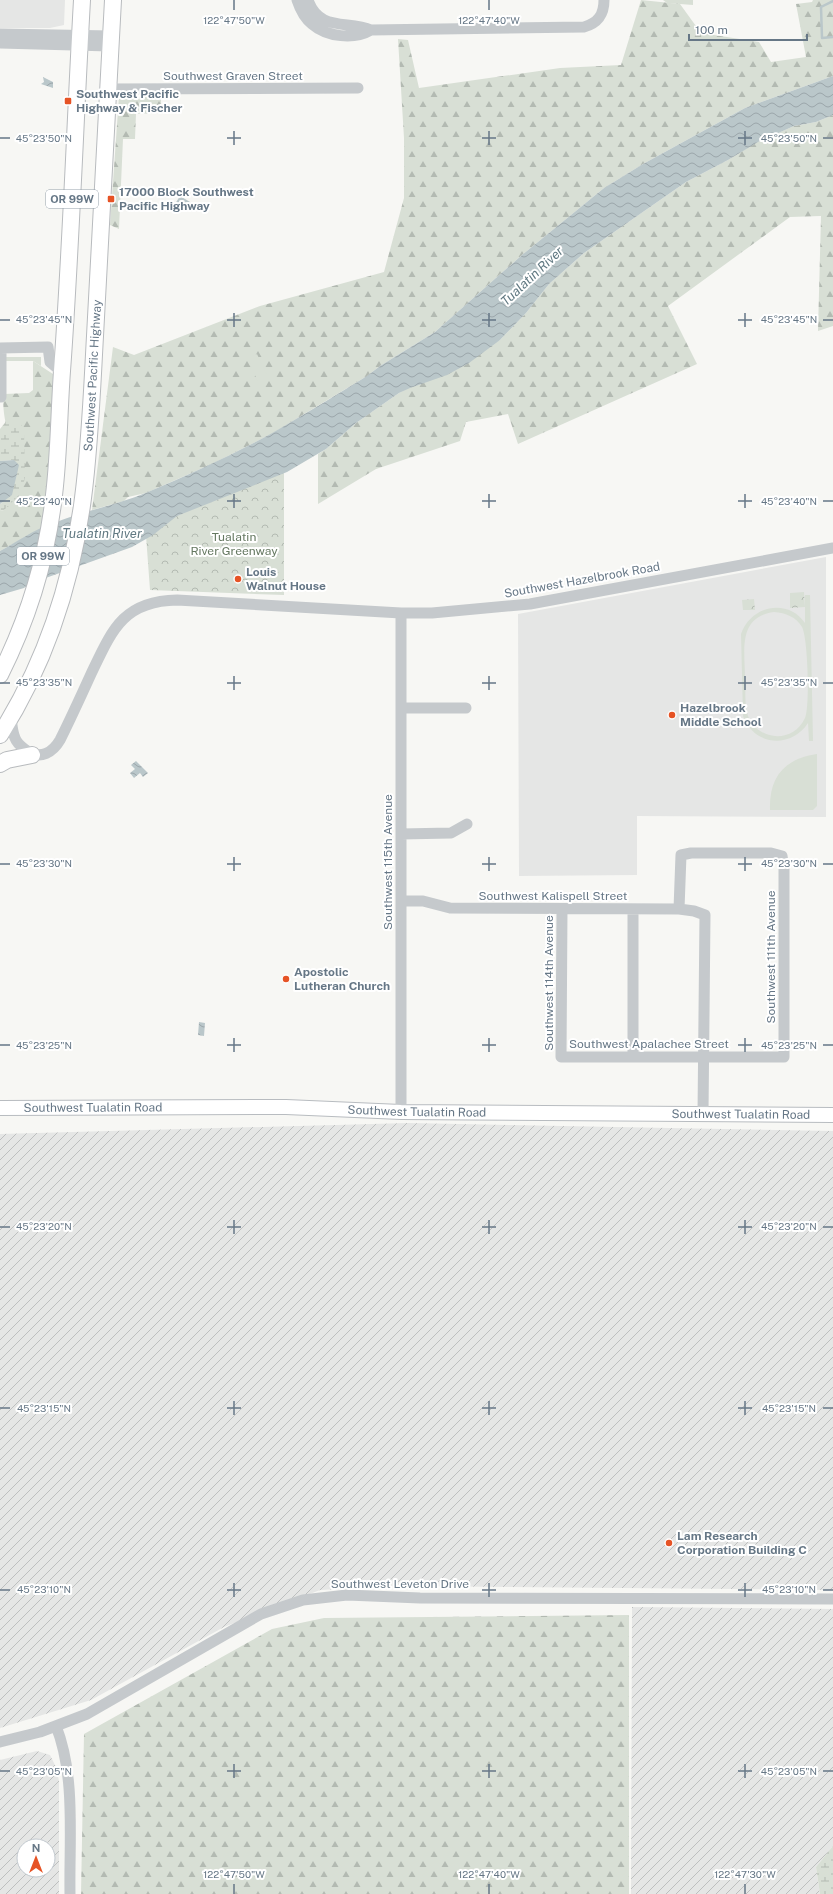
<svg xmlns="http://www.w3.org/2000/svg" width="833" height="1894" font-family="'Public Sans',sans-serif">
<style>
.built{fill:#e5e6e5}
.industrial{fill:url(#industrial-furrows);fill-rule:evenodd}
.grass{fill:url(#grass-tufts)}
.forest{fill:url(#forest-firs)}
.wetland{fill:url(#wetland-marsh)}
.park{fill:url(#park-crowns)}
.pitch{fill:#d8dfd5;fill-rule:evenodd}
.water{fill:url(#water-waves)}
.lines{fill:none;stroke-linecap:round;stroke-linejoin:round}
.stream{stroke:#bac7ca;stroke-width:2.5}
.major-casing{stroke:#b8bcc0;stroke-width:16}
.highway-casing{stroke:#b8bbbe;stroke-width:18}
.minor{stroke:#c5c9cc;stroke-width:11}
.major{stroke:#fff;stroke-width:14}
.highway{stroke:#fff;stroke-width:16}
.ticks{fill:none;stroke:#667786;stroke-width:1.5}
.poi-dot{fill:#e65325;stroke:#fff;stroke-width:1.5}
.labels{text-anchor:middle;dominant-baseline:central;stroke-width:4;stroke-linejoin:round;paint-order:stroke}
.shield{fill:#fff;stroke:#94a0aa;stroke-width:1}
.shield-label{font-size:11px;font-weight:bold;fill:#667786}
.street-label{font-size:12px;fill:#667786;stroke:#fff}
.poi-label{font-size:12px;font-weight:bold;fill:#667786;stroke:#fff;text-anchor:start}
.park-label{font-size:12px;fill:#657861;stroke:#fff}
.water-label{font-size:13px;font-style:italic;fill:#617982;stroke:#fff}
.ticks-label{font-size:10px;text-anchor:middle;fill:#667786;stroke:#fff;stroke-width:4;stroke-linejoin:round;paint-order:stroke}
</style>
<defs>
<pattern id="industrial-furrows" width="10" height="10" patternUnits="userSpaceOnUse"><rect width="10" height="10" fill="#e5e6e5"/><path d="M-1 1l2-2M0 10L10 0M9 11l2-2" fill="none" stroke="#bdbfbf"/></pattern>
<pattern id="grass-tufts" width="24" height="20" patternUnits="userSpaceOnUse"><rect width="24" height="20" fill="#d8dfd5"/><path d="M3 7l-1-3M5 7V3M7 7l1-3M15 17l-1-3M17 17v-4M19 17l1-3" fill="none" stroke="#b3bab2"/></pattern>
<pattern id="forest-firs" width="22" height="20" patternUnits="userSpaceOnUse"><rect width="22" height="20" fill="#d8dfd5"/><path d="M5 1l3.5 6h-7zM16 11l3.5 6h-7z" fill="#b3bab2"/></pattern>
<pattern id="wetland-marsh" width="20" height="14" patternUnits="userSpaceOnUse"><rect width="20" height="14" fill="#d8dfd5"/><path d="M1 5h8M5 5V1M11 12h8M15 12V8" fill="none" stroke="#b3bab2"/></pattern>
<pattern id="park-crowns" width="20" height="18" patternUnits="userSpaceOnUse"><rect width="20" height="18" fill="#d8dfd5"/><path d="M2 6a3 3 0 1 1 6 0M12 15a3 3 0 1 1 6 0" fill="none" stroke="#b3bab2"/></pattern>
<pattern id="water-waves" width="16" height="10" patternUnits="userSpaceOnUse"><rect width="16" height="10" fill="#bac7ca"/><path d="M0 5q4-4 8 0t8 0" fill="none" stroke="#9ba6aa"/></pattern>
</defs>
<rect width="100%" height="100%" fill="#f7f7f4"/>
<!-- built -->
<path class="built" d="M0 0H65L64 25 50 28H0Z
M826 557V817L637 816V875L519 876 518 614Z"/>
<!-- industrial -->
<path class="industrial" d="M408 1123 833 1131V1590L398 1586 320 1590 224 1627 91 1700 0 1728V1134Z
M632 1607 833 1609V1846L816 1867 820 1894H631Z
M37 1751 50 1755 56 1767 59 1781V1894H0V1760ZM24 1846H48V1870H24Z"/>
<!-- grass -->
<path class="grass" d="M663 0H693V5L667 3Z
M4 357H41V366L33 361H4Z"/>
<!-- forest -->
<path class="forest" d="M641 0 680 4 701 33 759 42 771 62 806 57 796 4 812 2 813 0H833V76L745 108 643 164 604 188 522 255 435 332 380 366 367 376 273 433 214 463 146 493 128 497 124 501 92 510 113 347 134 355 260 306 384 272 404 198V138L398 39 408 40 419 88 560 68 621 65Z
M119 96 161 97V113L136 114 135 139H123L119 229 110 225Z
M833 115V326L818 331 821 216 790 217 668 306 697 364 518 444 508 414 466 422 460 441 376 469 318 504V454L326 449 356 423 399 393 500 340 526 313 549 284 584 253 686 182 728 160 755 143 794 126 816 122Z
M33 361 53 374 49 463 42 528 0 551V511L4 510 25 478C14 457 0 416 4 394L29 393 33 390Z
M629 1615V1894H81L84 1734 272 1629 324 1618Z"/>
<!-- wetland -->
<path class="wetland" d="M8 419 19 420 24 431 25 478 20 494 4 510 0 511V504L2 503 14 460 0 461V429Z
M833 1846V1894H820L816 1867Z"/>
<!-- park -->
<path class="park" d="M284 471V595L150 590 145 522Z
M804 592 805 607 790 608V593Z
M754 599 755 610H743L742 600Z"/>
<!-- pitch -->
<path class="pitch" d="M257 354 268 377 258 382 248 359Z
M805 595H810L813 741H809L808 723C791 749 754 746 743 716L741 634C751 605 788 598 805 623ZM774 612C786 613 796 617 802 627 808 638 810 707 805 718 793 744 758 741 748 716 744 704 746 691 745 679 745 651 737 617 774 612Z
M817 754V806L813 810H770C769 777 784 759 817 754Z"/>
<!-- water -->
<path class="water" d="M833 76V115L816 122 794 126 758 142 728 160 686 182 584 253 549 284 526 313 500 340 469 363 447 375 410 388 399 393 356 423 326 449 287 472 177 516 153 535 132 547 29 584 24 588 0 595V551C17 542 33 530 51 524 83 511 117 505 148 492 191 474 233 455 274 432 305 414 336 395 367 376L380 366 435 332 522 255 604 188 643 164 745 108Z
M43 77 53 82V88L41 84 44 82Z
M180 196 195 205 191 212 175 204Z
M14 460 19 465 12 495 0 504V461Z
M136 761 148 773 143 777 140 773 134 778 130 773 135 769 131 765Z
M199 1022 205 1023 204 1036 198 1035Z"/>
<g class="lines">
<!-- stream -->
<path class="stream" d="M833 1 821 7 822 38 833 37"/>
<defs>
<g id="major">
<path id="s1" d="M0 1108 286 1107 401 1112 833 1115"/>
</g>
<g id="highway">
<path d="M0 675C28 619 47 557 54 495 59 454 59 412 62 371 71 248 75 124 82 0"/>
<path id="s2" d="M0 735C45 664 72 582 83 498 90 445 92 390 95 336 102 224 106 112 113 0"/>
<path d="M0 764 7 760 32 755"/>
</g>
</defs>
<!-- major casing -->
<use href="#major" class="major-casing"/>
<!-- highway casing -->
<use href="#highway" class="highway-casing"/>
<!-- minor -->
<path class="minor" d="M297 0C300 9 304 18 312 24 327 37 354 40 371 30
M308 0C319 32 348 20 371 30L584 27C598 23 604 15 604 0
M0 34 111 36
M0 43 110 46
M108 89 358 88
M0 348 48 347 50 362 62 372
M1 348V397
M401 708H466
M11 717C12 724 12 731 15 738 17 744 22 747 27 751 41 760 53 752 60 740 71 718 81 696 91 674 112 630 123 601 177 600L401 613H432L530 604 833 548
M401 834 451 833 467 824
M401 901H423L450 908 679 909 694 911 705 915 703 1114
M562 909 561 1057H784V868L782 856 771 853H691L681 855 679 909
M633 910V1057
M401 1112V613
M56 1726C76 1776 69 1841 70 1894
M0 1742 40 1732 87 1714 261 1614 303 1600 347 1595 420 1598 833 1599"/>
<!-- major -->
<use href="#major" class="major"/>
<!-- highway -->
<use href="#highway" class="highway"/>
</g>
<!-- ticks -->
<path class="ticks" d="M234 0V10M489 0V10M234 131V145M489 131V145M745 131V145M0 138H10M227 138H241M482 138H496M738 138H752M823 138H833M234 313V327M489 313V327M745 313V327M0 320H10M227 320H241M482 320H496M738 320H752M823 320H833M234 494V508M489 494V508M745 494V508M0 501H10M227 501H241M482 501H496M738 501H752M823 501H833M234 676V690M489 676V690M745 676V690M0 683H10M227 683H241M482 683H496M738 683H752M823 683H833M234 857V871M489 857V871M745 857V871M0 864H10M227 864H241M482 864H496M738 864H752M823 864H833M234 1038V1052M489 1038V1052M745 1038V1052M0 1045H10M227 1045H241M482 1045H496M738 1045H752M823 1045H833M234 1220V1234M489 1220V1234M745 1220V1234M0 1227H10M227 1227H241M482 1227H496M738 1227H752M823 1227H833M234 1401V1415M489 1401V1415M745 1401V1415M0 1408H10M227 1408H241M482 1408H496M738 1408H752M823 1408H833M234 1583V1597M489 1583V1597M745 1583V1597M0 1590H10M227 1590H241M482 1590H496M738 1590H752M823 1590H833M234 1764V1778M489 1764V1778M745 1764V1778M0 1771H10M227 1771H241M482 1771H496M738 1771H752M823 1771H833M234 1884V1894M489 1884V1894M745 1884V1894"/>
<!-- markers -->
<g class="poi-dot">
<rect x="64" y="97" width="8" height="8" rx="2"/>
<rect x="107" y="195" width="8" height="8" rx="2"/>
<circle cx="238" cy="579" r="4"/>
<circle cx="672" cy="715" r="4"/>
<circle cx="286" cy="979" r="4"/>
<circle cx="669" cy="1543" r="4"/>
</g>
<g class="labels">
<!-- shield labels -->
<g class="shield">
<rect x="46" y="190" width="52" height="18" rx="3"/>
<rect x="17" y="547" width="52" height="18" rx="3"/>
</g>
<g class="shield-label">
<text x="72" y="199">OR 99W</text>
<text x="43" y="556">OR 99W</text>
</g>
<!-- street labels -->
<g class="street-label">
<text x="233" y="76">Southwest Graven Street</text>
<text stroke="none"><textPath href="#s2" startOffset="376">Southwest Pacific Highway</textPath></text>
<text transform="translate(582 580) rotate(-10)">Southwest Hazelbrook Road</text>
<text transform="translate(388 862) rotate(-90)">Southwest 115th Avenue</text>
<text x="553" y="896">Southwest Kalispell Street</text>
<text transform="translate(771 957) rotate(-90)">Southwest 111th Avenue</text>
<text transform="translate(549 983) rotate(-90)">Southwest 114th Avenue</text>
<text x="649" y="1044">Southwest Apalachee Street</text>
<text stroke="none"><textPath href="#s1" startOffset="93">Southwest Tualatin Road</textPath></text>
<text stroke="none"><textPath href="#s1" startOffset="417">Southwest Tualatin Road</textPath></text>
<text stroke="none"><textPath href="#s1" startOffset="741">Southwest Tualatin Road</textPath></text>
<text x="400" y="1584">Southwest Leveton Drive</text>
</g>
<!-- poi labels -->
<g class="poi-label">
<text x="76" y="94">Southwest Pacific<tspan x="76" dy="14">Highway &amp; Fischer</tspan></text>
<text x="119" y="192">17000 Block Southwest<tspan x="119" dy="14">Pacific Highway</tspan></text>
<text x="246" y="572">Louis<tspan x="246" dy="14">Walnut House</tspan></text>
<text x="680" y="708">Hazelbrook<tspan x="680" dy="14">Middle School</tspan></text>
<text x="294" y="972">Apostolic<tspan x="294" dy="14">Lutheran Church</tspan></text>
<text x="677" y="1536">Lam Research<tspan x="677" dy="14">Corporation Building C</tspan></text>
</g>
<!-- park labels -->
<g class="park-label">
<text x="234" y="537">Tualatin<tspan x="234" dy="14">River Greenway</tspan></text>
</g>
<!-- water labels -->
<g class="water-label">
<text transform="translate(532 276) rotate(-43)">Tualatin River</text>
<text x="102" y="533">Tualatin River</text>
</g>
</g>
<g class="ticks-label">
<text x="234" y="24">122°47'50"W</text>
<text x="489" y="24">122°47'40"W</text>
<text x="44" y="142">45°23'50"N</text>
<text x="789" y="142">45°23'50"N</text>
<text x="44" y="323">45°23'45"N</text>
<text x="789" y="323">45°23'45"N</text>
<text x="44" y="505">45°23'40"N</text>
<text x="789" y="505">45°23'40"N</text>
<text x="44" y="686">45°23'35"N</text>
<text x="789" y="686">45°23'35"N</text>
<text x="44" y="867">45°23'30"N</text>
<text x="789" y="867">45°23'30"N</text>
<text x="44" y="1049">45°23'25"N</text>
<text x="789" y="1049">45°23'25"N</text>
<text x="44" y="1230">45°23'20"N</text>
<text x="789" y="1230">45°23'20"N</text>
<text x="44" y="1412">45°23'15"N</text>
<text x="789" y="1412">45°23'15"N</text>
<text x="44" y="1593">45°23'10"N</text>
<text x="789" y="1593">45°23'10"N</text>
<text x="44" y="1775">45°23'05"N</text>
<text x="789" y="1775">45°23'05"N</text>
<text x="234" y="1878">122°47'50"W</text>
<text x="489" y="1878">122°47'40"W</text>
<text x="745" y="1878">122°47'30"W</text>
</g>
<!-- north arrow -->
<g transform="translate(36 1858)"><circle r="19" fill="#ffffff" stroke="#c2c9cf"/>
<path d="M0-3L7 15L0 10L-7 15Z" fill="#e65325"/>
<text y="-6" font-size="11" font-weight="bold" text-anchor="middle" fill="#667786">N</text>
</g>
<!-- scale -->
<path d="M689 34v6h118v-6" fill="none" stroke="#667786" stroke-width="2"/>
<text x="695" y="34" font-size="12" fill="#667786" stroke="#ffffff" stroke-width="3" paint-order="stroke">100 m</text>
</svg>
